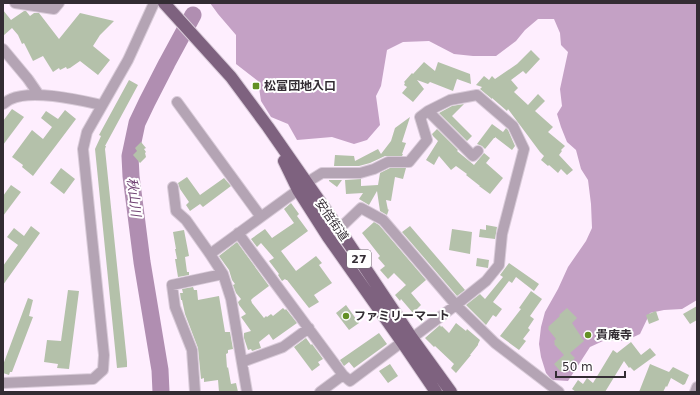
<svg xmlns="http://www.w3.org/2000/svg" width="700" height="395" font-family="'DejaVu Sans','Noto Sans JP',sans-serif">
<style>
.forest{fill:#c4a1c5}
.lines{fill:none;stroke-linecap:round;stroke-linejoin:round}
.river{stroke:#b08eb1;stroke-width:17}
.building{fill:#b4c1aa}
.street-casing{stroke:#d9cbd9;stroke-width:12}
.primary-casing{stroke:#d9cbd9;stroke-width:14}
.street{stroke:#b4a4b4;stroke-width:10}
.primary{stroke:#7e627f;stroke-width:12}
.poi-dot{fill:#629025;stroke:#fff;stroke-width:1.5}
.labels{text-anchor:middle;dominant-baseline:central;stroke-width:4;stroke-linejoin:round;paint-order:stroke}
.shield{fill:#fff;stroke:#706b70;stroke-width:1}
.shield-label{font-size:11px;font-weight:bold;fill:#332c33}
.poi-label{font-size:12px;font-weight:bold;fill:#332c33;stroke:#fff;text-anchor:start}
.street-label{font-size:12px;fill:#332c33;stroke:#fff}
.water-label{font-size:13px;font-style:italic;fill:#704272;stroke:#fff}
</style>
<rect width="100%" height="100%" fill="#feeefe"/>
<!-- forest -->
<path class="forest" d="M210 3H697V300L682 309 664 310 650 313 640 334 625 341H603L590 347 568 381 552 380 546 373 541 357 539 344 541 327 545 312 558 289 568 267 586 241 592 228 591 204 588 180 581 169 576 150 567 142 561 127 557 114 562 106 560 89 568 52 561 45 560 33 554 19H538L525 30 516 41 496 56H473L454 54 429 41 403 42 387 50 381 86 376 96 380 125 367 140 354 144 332 137 297 140 288 124 271 117 261 101 258 81 236 64V35L218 14Z"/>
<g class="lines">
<!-- river -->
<path class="river" d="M161 392 160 370 142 262 131 176 130 156 137 123 147 102 167 63 193 15"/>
</g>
<!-- building -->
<path class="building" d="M3 10 11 20 24 11H26L30 16 34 13H39L59 39 80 13 114 21 100 35 93 46 110 60 98 75 80 61 70 68 67 69 66 67 60 70 59 68 53 72 43 56 33 61 24 43 22 44 18 35 12 28 3 36Z
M531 50 540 59 526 74 523 71 511 80 518 88 514 92 528 105 538 94 545 101 535 111 553 127 548 132 565 146 561 150 562 151 559 155 573 170 567 175 561 169 558 173 549 165 548 166 541 160 544 156 540 152 508 109 507 111 492 98V99L480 89 482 87 476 85 484 76 489 80 492 76 495 79 517 64Z
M424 62 435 71 438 62 470 74 471 84 457 79 453 91 430 82 428 84 417 80 424 89 413 102 402 93 407 87 404 85 405 83 404 82 412 73 413 74Z
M129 80 138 85 105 146H106L105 149 127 362V367L117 368 95 149 101 136 99 135Z
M464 104 452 116 472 136 467 141 439 113 452 106Z
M12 109 24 117 3 145V121Z
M65 110 76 119 33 176 22 167 23 165 12 157 32 130 43 139 52 127 41 118 46 111 58 119Z
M410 117 402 142 406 143 402 154H403L402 156H385L370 163 359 166H331H334L335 155 354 156 355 161 378 149 381 154 391 141 395 128Z
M492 124 503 132 506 128 508 130 515 146 512 150 495 137V138H494L485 149 482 146 477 144Z
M437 129 458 150 457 151 474 165 484 153 490 158 486 163 503 178 490 194 479 186H480L466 175 467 174 456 166 451 170 439 156 434 165 426 160 438 141 433 136 432 134Z
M141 142 146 148 144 149 146 152 145 153 146 157 140 163 133 155 137 151 135 148Z
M61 168 75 179 64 194 50 183Z
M390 168H406L403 179 395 177 391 201 386 200 388 210 389 209 387 215 380 211 377 191 369 205 359 199 363 193 346 194 345 180 361 179V186L378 185 380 173Z
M187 177 200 195 224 178 231 186 203 207 200 204 190 211 186 205 189 202 180 189 178 183Z
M329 180H342L337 187 329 181Z
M11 185 21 192 3 216V196Z
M291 203 299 214 297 216 308 231 281 251 296 271 316 256 322 263 319 265 332 283 314 295 319 302 309 308 287 280H286L285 279 282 281 278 275 279 274 269 261 274 258 261 243 257 247 251 239 265 229 272 238 294 223 284 209Z
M374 222 379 225 426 280 411 293 421 305 413 313 401 299 400 301 395 295 406 285 394 273 388 279 380 270 385 266 378 258 380 256 362 233Z
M486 225 497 227 495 239 479 237 480 229 486 230Z
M31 226 40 233 3 285V266L18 245 7 237 14 228 24 236Z
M410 226 465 290 457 296 402 232Z
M452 229 472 232 470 254 449 250Z
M184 230 189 256 185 257 187 272H189V275L178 277 175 259H177L175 249H176L173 232Z
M237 242 269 286 253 298 251 300 252 303 264 318 266 316 267 317 271 314 273 316 283 308 285 310 286 309 297 323 273 340 269 334 259 342 261 348 252 351 251 349 248 350 244 338V333L251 331 241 317 246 314 239 305 238 302 241 299 236 293 233 285 235 284 232 280 229 270 219 256Z
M477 258 489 260 488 268 476 266Z
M509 263 539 284 534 291 516 277 512 283 509 281 493 302 502 309 496 317 493 315 486 325 466 305 480 294 485 299 503 277 500 275Z
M193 287 194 290H197L198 300 219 296 225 332H230L233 349 228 350V353L226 354 227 368 228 367 231 384 236 383 238 392H219L218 380 204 382V378L201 379 198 348 185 314 182 300H181L180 293H183L182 289Z
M68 290 79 291 69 369 57 368 58 364 44 362 47 340 61 341Z
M531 291 542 299 530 316 534 319 528 328 530 330 523 339 526 341 519 350 500 336 521 309 519 308Z
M28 298 33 300 29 316 33 317 12 372H10L9 375 3 373V365Z
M346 305 359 323 349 330 336 313Z
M697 306V320L690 324 683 314Z
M567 308 577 318 572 323 584 341 570 353 575 358 561 372 554 364 564 355 554 344 555 343 554 341 556 339 548 329 549 328 548 327 560 316 559 315Z
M656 311 659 320 649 324 646 315Z
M456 323 466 331 467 329 480 340 478 344V345L470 355H471L456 373 451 368 454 364 435 346 434 347 425 338 440 325 441 327 442 326 449 333Z
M379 333 387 344 354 368 349 362 344 366 340 360Z
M306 338 311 345 312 344 323 359 318 362 320 365 312 371 294 347Z
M631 342 641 355 650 348 656 355 634 371 630 367 629 368 624 361 605 392H576L572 389 578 380 583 384 587 378 593 383 613 350 617 353Z
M390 364 398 376 388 383 379 371Z
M650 364 669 372 673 367 689 375 685 384 683 385 671 378 667 387 666 386 663 392H639Z"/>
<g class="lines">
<defs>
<path id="street" d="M15 3 54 9 59 3
M3 49 28 79 39 95
M177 102 261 217
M3 104C5 103 8 100 11 99 32 89 79 100 102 105
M428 111 473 156 478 151
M306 183 322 173H360L374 169 388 162H409L427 140 420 117 428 111 450 100 477 95 513 126 524 149 502 234 499 265 486 281 456 305 412 338 402 342 350 381 343 375
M173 187 176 211 186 220 210 254 223 274 231 299 247 392
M339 229 361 208 383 220 456 305 495 343 559 392
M238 233 343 375 320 392
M210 254 298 190
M242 362 283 347 309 328
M3 383 93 379 103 370 104 355 83 149 87 132 128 60 154 3
M195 392 192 350 175 307 172 285 223 274
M695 392 697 387"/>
<path id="primary" d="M164 3 231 77 268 127 339 229 412 338 451 392
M284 161 298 190 328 237 402 342 436 392"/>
</defs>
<!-- street casing -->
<use href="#street" class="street-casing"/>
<!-- primary casing -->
<use href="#primary" class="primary-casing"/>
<!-- street -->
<use href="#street" class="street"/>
<!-- primary -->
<use href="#primary" class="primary"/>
</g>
<!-- markers -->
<g class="poi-dot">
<rect x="252" y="82" width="8" height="8" rx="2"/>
<circle cx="346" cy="316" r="4"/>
<circle cx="588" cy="335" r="4"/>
</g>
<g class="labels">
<!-- shield labels -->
<rect class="shield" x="347" y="250" width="24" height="18" rx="3"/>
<g class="shield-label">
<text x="359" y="259">27</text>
</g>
<!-- poi labels -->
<g class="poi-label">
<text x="264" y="86">松富団地入口</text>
<text x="354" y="316">ファミリーマート</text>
<text x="596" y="335">貴庵寺</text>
</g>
<!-- street labels -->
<g class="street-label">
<text transform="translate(332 220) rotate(55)">安倍街道</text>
</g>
<!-- water labels -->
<g class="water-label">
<text transform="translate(134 197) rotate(83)">秋山川</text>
</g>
</g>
<!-- border -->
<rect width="700" height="395" fill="none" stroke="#332c33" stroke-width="8"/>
<!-- scale -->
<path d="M556 371v6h69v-6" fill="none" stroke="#332c33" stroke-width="2"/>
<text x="562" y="371" font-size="12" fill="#332c33" stroke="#ffffff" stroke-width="3" paint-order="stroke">50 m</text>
</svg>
